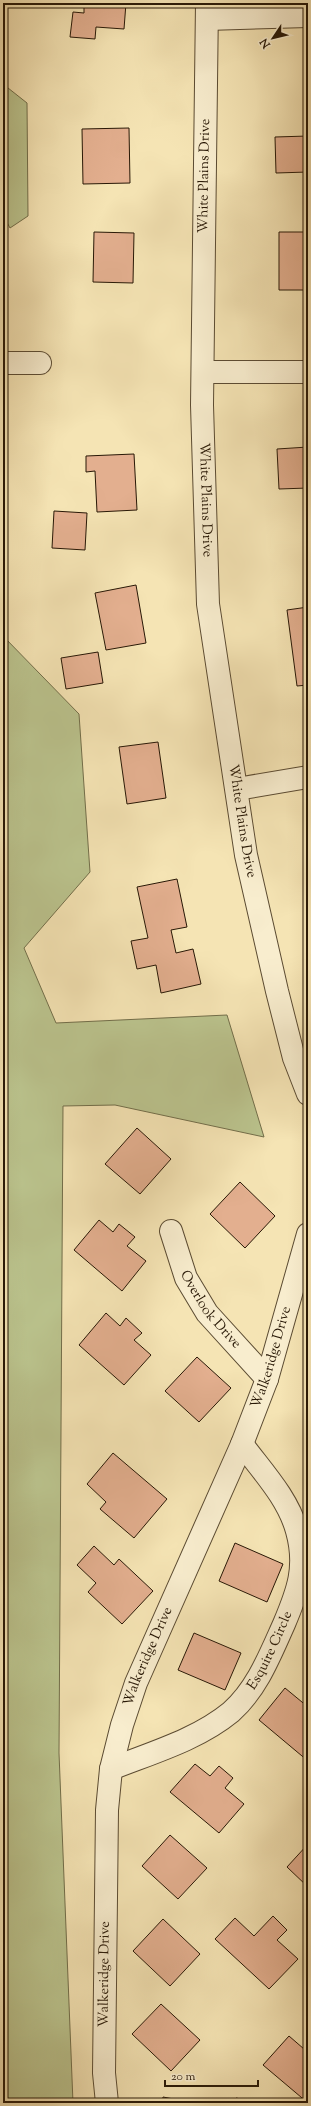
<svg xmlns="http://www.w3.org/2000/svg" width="311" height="2106" font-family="'Sorts Mill Goudy',serif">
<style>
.green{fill:#bbc48e;stroke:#726e4a}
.building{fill:#e3af8f;stroke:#281806}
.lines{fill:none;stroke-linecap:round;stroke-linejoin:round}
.minor-casing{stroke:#5b4b32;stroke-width:24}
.minor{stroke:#f8edce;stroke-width:22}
.labels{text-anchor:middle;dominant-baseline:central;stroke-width:3;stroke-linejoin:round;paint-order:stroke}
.street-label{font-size:14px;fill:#281806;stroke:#f8edce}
</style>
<rect width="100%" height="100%" fill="#f5e4b4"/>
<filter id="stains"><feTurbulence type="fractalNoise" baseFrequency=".005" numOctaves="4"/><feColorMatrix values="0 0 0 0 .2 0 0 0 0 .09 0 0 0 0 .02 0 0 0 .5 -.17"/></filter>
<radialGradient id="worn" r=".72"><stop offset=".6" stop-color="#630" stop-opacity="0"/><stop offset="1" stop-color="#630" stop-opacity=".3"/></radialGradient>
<!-- green -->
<path class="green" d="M3 84 27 103 28 216 10 228 3 215Z
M3 636 79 714 90 872 24 948 56 1023 227 1015 264 1137 115 1105 63 1106 59 1753 73 2103H3Z"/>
<!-- building -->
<path class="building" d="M84 3H126L124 29 96 27 95 39 70 37 73 12 84 13Z
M129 128 130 183 83 184 82 129Z
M308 136V172L276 173 275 137Z
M94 232 134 233 133 283 93 282Z
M279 232H308V290H279Z
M308 447V488L279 489 277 449Z
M134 454 137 510 97 512 95 471 86 472V456Z
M54 511 87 513 85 550 52 548Z
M136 585 146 643 106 650 95 593Z
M308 607V685L297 686 287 610Z
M98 652 103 683 66 689 61 658Z
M158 742 166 798 127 804 119 747Z
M177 879 187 927 171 930 176 953 193 949 201 984 161 993 156 965 137 969 131 941 148 938 137 887Z
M137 1128 171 1159 140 1194 105 1164Z
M240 1182 275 1216 245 1248 210 1214Z
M99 1220 113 1232 119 1224 135 1237 127 1246 146 1261 122 1291 74 1250Z
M106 1313 120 1326 126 1318 142 1333 134 1340 151 1355 124 1385 79 1345Z
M197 1357 231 1388 199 1422 165 1391Z
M113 1453 167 1499 134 1538 100 1509 106 1502 87 1484Z
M235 1543 283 1564 267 1602 219 1581Z
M94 1546 114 1565 119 1559 153 1591 122 1624 88 1592 96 1583 77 1565Z
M194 1633 241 1653 225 1690 178 1670Z
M285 1688 308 1707V1761L259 1720Z
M195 1764 210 1776 219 1766 233 1778 225 1788 244 1804 219 1833 170 1792Z
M170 1835 207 1868 178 1899 142 1866Z
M308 1844V1887L287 1867Z
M273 1916 287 1930 277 1940 298 1959 269 1989 215 1939 235 1918 254 1936Z
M163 1919 200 1954 170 1986 133 1951Z
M161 2004 200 2040 171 2071 132 2034Z
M289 2036 304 2049 308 2044V2103L263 2065Z
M163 2097 195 2103H162Z
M236 2098 261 2103H235Z"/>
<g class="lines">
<defs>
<g id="minor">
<path id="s1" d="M207 3 202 405 208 604 246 855 277 991 294 1058 308 1094"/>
<path d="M207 19 308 16"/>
<path d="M3 363H40"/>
<path d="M203 372H308"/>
<path d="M237 789 308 777"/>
<path id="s2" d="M171 1231 186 1278 207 1313 267 1379"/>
<path id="s3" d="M111 1769C151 1753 197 1740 231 1712 257 1689 270 1655 284 1624 298 1591 307 1567 297 1531 288 1498 262 1471 242 1444"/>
<path id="s4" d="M107 2103 104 2073 107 1810 111 1769 122 1725 136 1683 242 1444 267 1379 308 1234"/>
</g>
</defs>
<!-- minor casing -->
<use href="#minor" class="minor-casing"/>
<!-- minor -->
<use href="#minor" class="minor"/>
</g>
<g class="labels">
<!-- street labels -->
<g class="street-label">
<text transform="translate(205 176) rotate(-89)">White Plains Drive</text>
<text stroke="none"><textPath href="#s1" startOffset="497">White Plains Drive</textPath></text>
<text stroke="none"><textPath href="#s1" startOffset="821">White Plains Drive</textPath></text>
<text stroke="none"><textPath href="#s2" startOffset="89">Overlook Drive</textPath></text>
<text stroke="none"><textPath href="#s4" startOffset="777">Walkeridge Drive</textPath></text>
<text stroke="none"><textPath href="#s3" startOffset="207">Esquire Circle</textPath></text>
<text stroke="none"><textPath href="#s4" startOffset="453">Walkeridge Drive</textPath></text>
<text stroke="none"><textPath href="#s4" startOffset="129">Walkeridge Drive</textPath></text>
</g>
</g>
<!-- margin -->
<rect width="311" height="2106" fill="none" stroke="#f5e4b4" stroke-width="16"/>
<rect x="4" y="4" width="303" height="2098" fill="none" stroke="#281806" stroke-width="2"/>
<rect x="8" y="8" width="295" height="2090" fill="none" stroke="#281806"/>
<!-- north arrow -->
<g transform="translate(273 38) rotate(235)" stroke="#f8edce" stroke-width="3" paint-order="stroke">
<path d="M0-3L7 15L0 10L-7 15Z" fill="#281806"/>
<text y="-6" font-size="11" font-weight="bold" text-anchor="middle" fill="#281806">N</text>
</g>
<!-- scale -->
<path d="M165 2080v6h93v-6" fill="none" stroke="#281806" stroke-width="2"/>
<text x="171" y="2080" font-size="12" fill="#281806" stroke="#f8edce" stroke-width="3" paint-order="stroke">20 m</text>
<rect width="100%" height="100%" filter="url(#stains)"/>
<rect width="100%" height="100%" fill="url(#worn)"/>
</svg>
